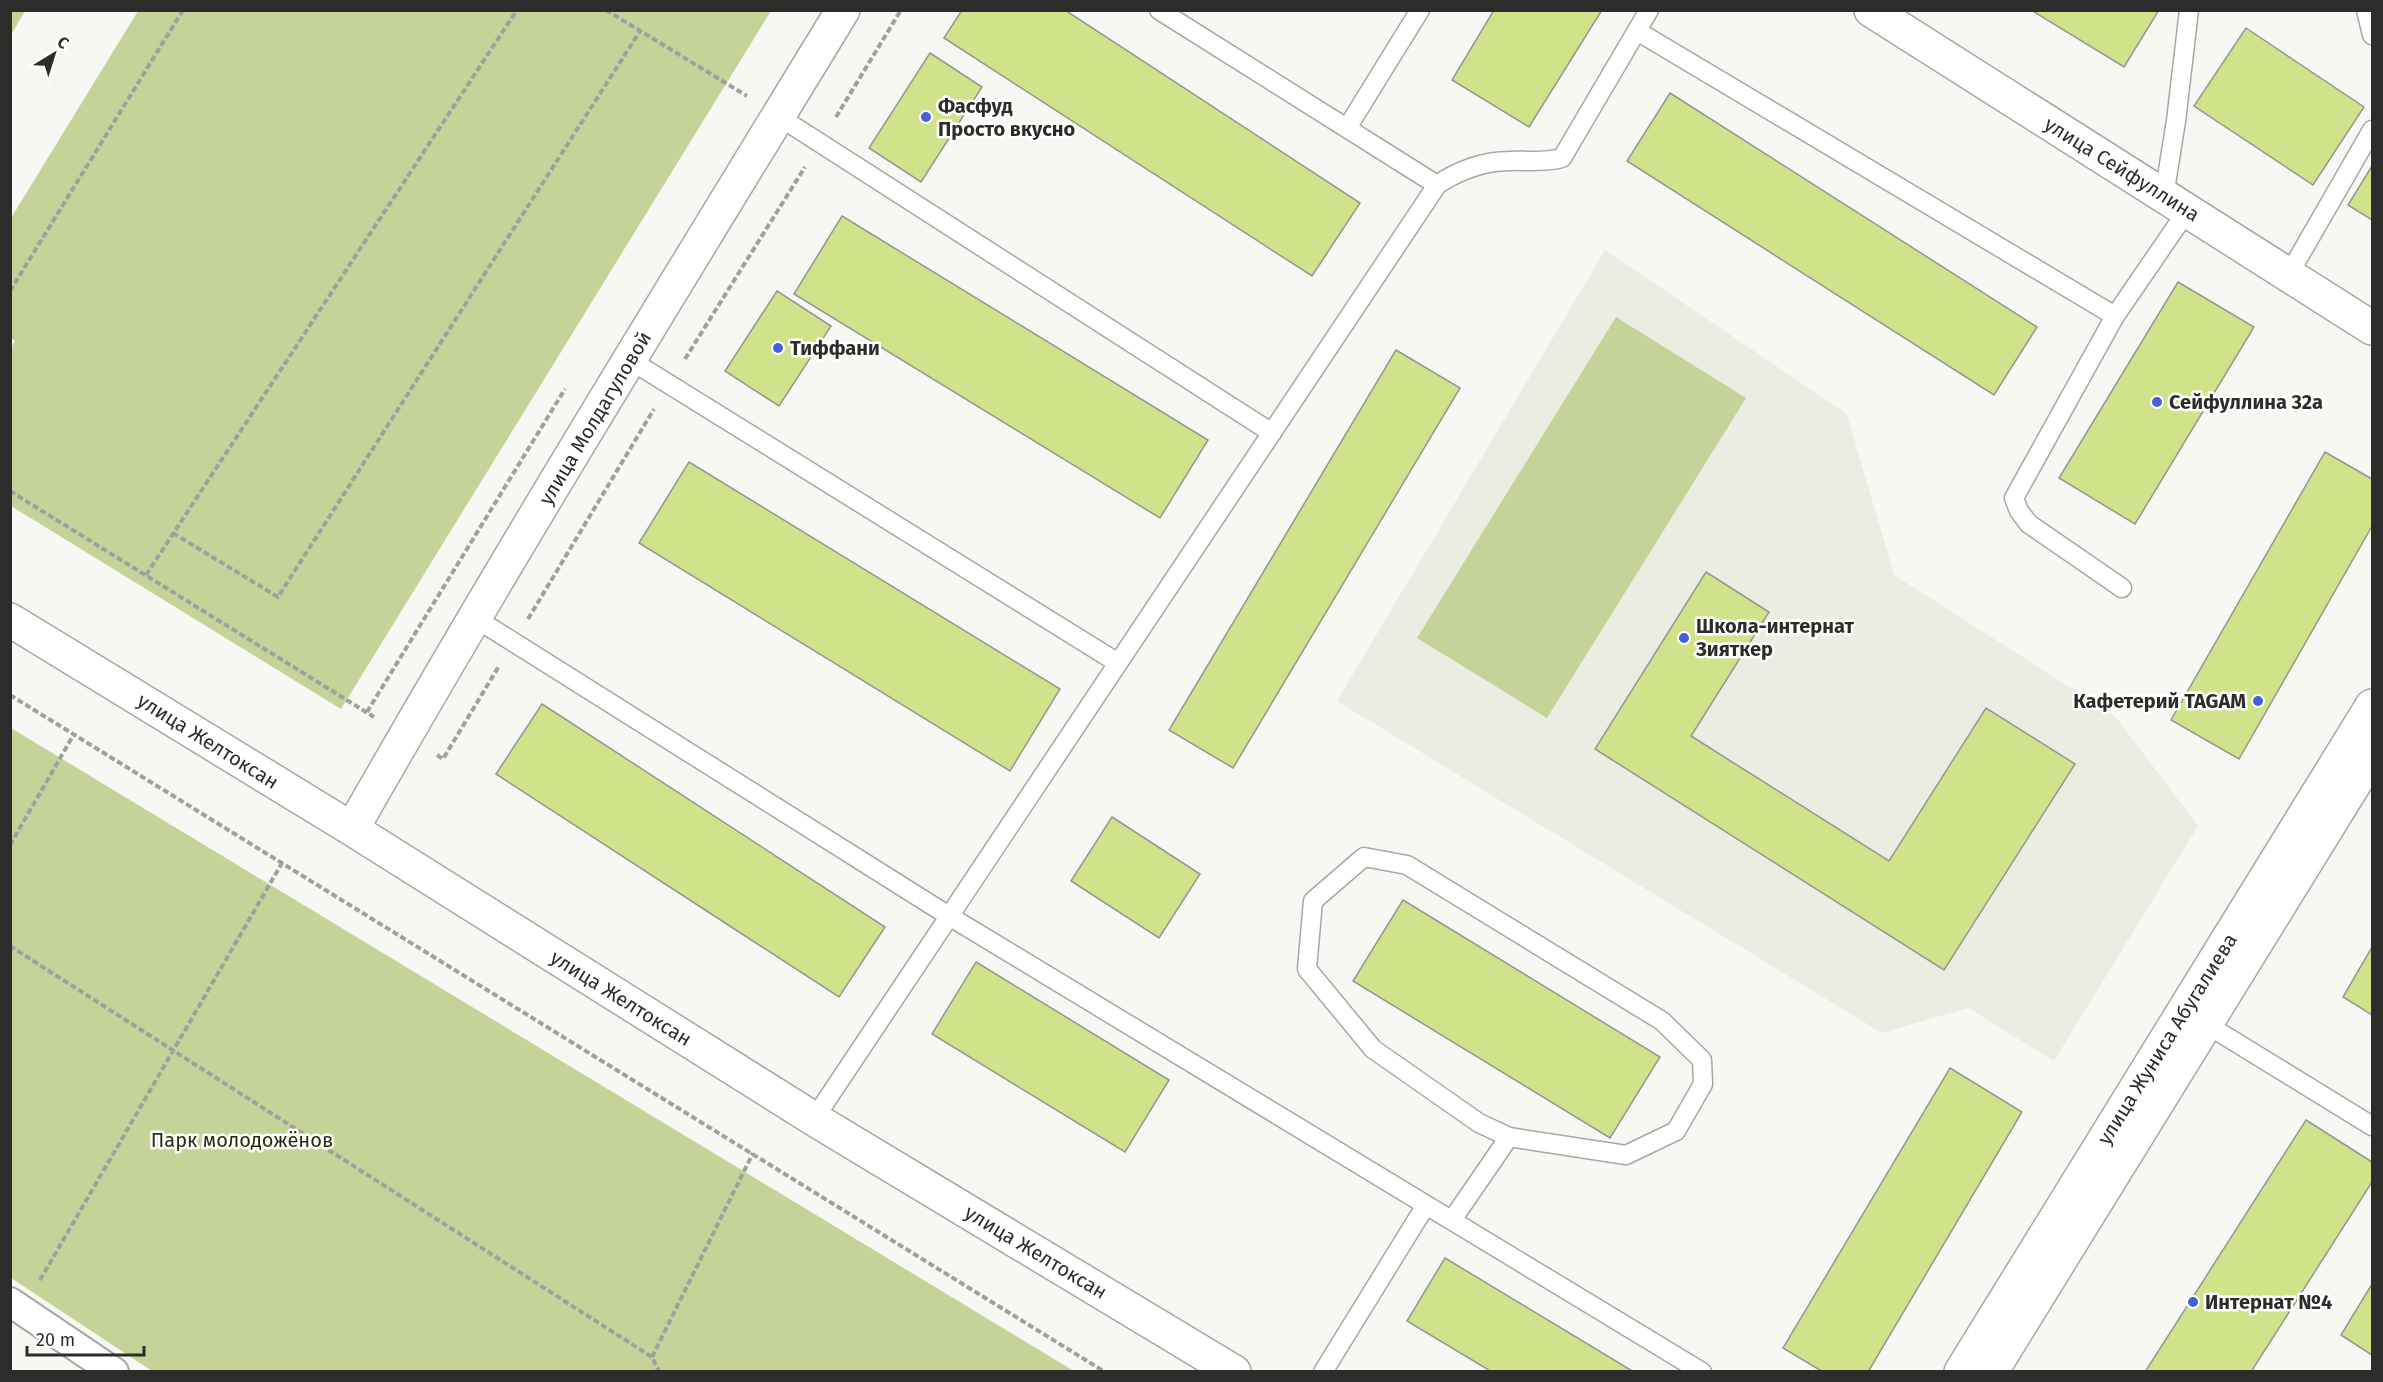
<svg xmlns="http://www.w3.org/2000/svg" width="2383" height="1382" font-family="'Fira Sans',sans-serif">
<style>
.built{fill:#ebede3}
.green{fill:#c6d398}
.building{fill:#d1e38a;stroke:#959693;stroke-width:1.5}
.lines{fill:none;stroke-linecap:round;stroke-linejoin:round}
.service-casing{stroke:#a7a7a4;stroke-width:21}
.pedestrian-casing{stroke:#a7a7a4;stroke-width:32}
.minor-casing{stroke:#a7a7a4;stroke-width:36}
.tertiary-casing{stroke:#a7a7a4;stroke-width:36}
.path{stroke:#a0a19e;stroke-width:4;stroke-dasharray:6 3;stroke-linecap:butt}
.service{stroke:#fff;stroke-width:18}
.pedestrian{stroke:#fff;stroke-width:28}
.minor{stroke:#fff;stroke-width:33}
.tertiary{stroke:#fff;stroke-width:33}
.poi-dot{fill:#4362d5;stroke:#fffffe;stroke-width:2}
.labels{text-anchor:middle;dominant-baseline:central;stroke-width:5;stroke-linejoin:round;paint-order:stroke}
.poi-label{font-size:20px;font-weight:bold;fill:#2c2c2b;stroke:#fffffe;text-anchor:start}
.street-label{font-size:20px;fill:#2c2c2b;stroke:#fffffe}
.park-label{font-size:20px;fill:#272d07;stroke:#fffffe}
</style>
<rect width="100%" height="100%" fill="#f7f8f4"/>
<!-- built -->
<path class="built" d="M1605 250 1847 414 1894 575 2115 716 2198 826 2054 1061 1968 1008 1882 1033 1337 701Z"/>
<!-- green -->
<path class="green" d="M11 10 25 11 11 35 10 11Z
M138 11H771L341 709 11 506 10 349 15 341 10 337 11 218Z
M1616 317 1746 398 1547 718 1417 638Z
M10 728H11L1074 1371H152L11 1278Z"/>
<!-- building -->
<path class="building" d="M962 10H1065L1360 203 1312 276 944 38Z
M1494 10H1602L1529 127 1452 80Z
M2031 10H2159L2124 67Z
M2246 28 2364 107 2313 185 2194 106Z
M930 53 982 87 921 182 869 148Z
M1670 93 2037 327 1994 395 1627 161Z
M2372 166V220L2348 205Z
M842 216 1208 440 1160 518 794 294Z
M2178 282 2254 327 2135 524 2059 478Z
M777 291 831 326 779 406 725 371Z
M1396 350 1460 388 1233 768 1169 730Z
M2325 452 2372 479V526L2239 759 2171 720Z
M689 462 1060 689 1010 771 639 543Z
M1706 572 1769 612 1691 736 1889 861 1986 708 2075 764 1944 970 1595 749Z
M542 704 885 927 839 997 496 774Z
M1112 817 1200 874 1159 938 1071 881Z
M1403 900 1660 1057 1610 1138 1353 981Z
M2372 947V1015L2343 997Z
M976 962 1169 1080 1125 1152 932 1034Z
M1950 1068 2022 1112 1868 1372H1823L1783 1348Z
M2306 1120 2372 1162V1182L2251 1372H2145Z
M1445 1258 1634 1372H1492L1407 1321Z
M2372 1284V1355L2341 1335Z"/>
<g class="lines">
<defs>
<path id="service" d="M2366 10 2372 35
M1637 31 2115 316 2187 211
M778 116 1272 433
M1347 128 1420 10
M1437 185C1457 171 1484 161 1509 161 1527 160 1544 163 1562 158L1649 10
M2164 196 2176 121 2189 10
M2289 274 2372 130
M2115 316 2014 498 2019 511 2029 524 2122 588
M630 360 1118 663
M475 618 949 916 1702 1372
M2206 1024 2372 1126
M814 1119 1437 185 1159 10
M1452 1220 1509 1137 1626 1155 1676 1131 1703 1084 1702 1060 1662 1021 1407 865 1364 857 1313 901 1307 969 1373 1049 1479 1123 1509 1137
M1323 1372 1426 1205"/>
<path id="pedestrian" d="M10 1302 114 1372"/>
<path id="minor" d="M1871 10 2372 328"/>
<path id="tertiary" d="M10 620 352 829 814 1119 1234 1372
M352 829C509 553 677 282 843 10
M1961 1372 2372 706
M1991 1372 2372 755"/>
</defs>
<!-- service casing -->
<use href="#service" class="service-casing"/>
<!-- pedestrian casing -->
<use href="#pedestrian" class="pedestrian-casing"/>
<!-- minor casing -->
<use href="#minor" class="minor-casing"/>
<!-- tertiary casing -->
<use href="#tertiary" class="tertiary-casing"/>
<!-- path -->
<path class="path" d="M606 10 747 96
M836 117 901 10
M10 291 183 10
M685 359 805 167
M10 491 374 717
M173 533 278 597 640 31
M146 575 517 10
M528 619 654 409
M10 695 1105 1372
M367 712 565 389
M437 755 443 759 499 666
M10 845 74 734
M10 946 652 1357 659 1372
M40 1280 282 863
M652 1357 753 1153"/>
<!-- service -->
<use href="#service" class="service"/>
<!-- pedestrian -->
<use href="#pedestrian" class="pedestrian"/>
<!-- minor -->
<use href="#minor" class="minor"/>
<!-- tertiary -->
<use href="#tertiary" class="tertiary"/>
</g>
<!-- markers -->
<g class="poi-dot">
<circle cx="926" cy="117" r="6"/>
<circle cx="778" cy="348" r="6"/>
<circle cx="2157" cy="402" r="6"/>
<circle cx="1684" cy="638" r="6"/>
<circle cx="2258" cy="701" r="6"/>
<circle cx="2193" cy="1302" r="6"/>
</g>
<g class="labels">
<!-- poi labels -->
<g class="poi-label">
<text x="938" y="106">Фасфуд<tspan x="938" dy="23">Просто вкусно</tspan></text>
<text x="790" y="348">Тиффани</text>
<text x="2169" y="402">Сейфуллина 32а</text>
<text x="1696" y="626">Школа-интернат<tspan x="1696" dy="23">Зияткер</tspan></text>
<text x="2246" y="701" text-anchor="end">Кафетерий TAGAM</text>
<text x="2205" y="1302">Интернат №4</text>
</g>
<!-- street labels -->
<g class="street-label">
<text transform="translate(2122 169) rotate(32)">улица Сейфуллина</text>
<text transform="translate(595 418) rotate(-59)">улица Молдагуловой</text>
<text transform="translate(208 741) rotate(32)">улица Желтоксан</text>
<text transform="translate(621 998) rotate(32)">улица Желтоксан</text>
<text transform="translate(2167 1039) rotate(-58)">улица Жуниса Абугалиева</text>
<text transform="translate(1036 1252) rotate(31)">улица Желтоксан</text>
</g>
<!-- park labels -->
<g class="park-label">
<text x="242" y="1140">Парк молодожёнов</text>
</g>
</g>
<!-- border -->
<rect width="2383" height="1382" fill="none" stroke="#2c2c2b" stroke-width="24"/>
<!-- north arrow -->
<g transform="translate(54 54) rotate(38)" stroke="#fffffe" stroke-width="4.5" paint-order="stroke">
<path d="M0-4.5L10 22L0 15L-10 22Z" fill="#2c2c2b"/>
<text y="-9" font-size="16" font-weight="bold" text-anchor="middle" fill="#2c2c2b">С</text>
</g>
<!-- scale -->
<path d="M27 1346v9h117v-9" fill="none" stroke="#2c2c2b" stroke-width="3"/>
<text x="36" y="1346" font-size="18" fill="#2c2c2b" stroke="#fffffe" stroke-width="4.5" paint-order="stroke">20 m</text>
</svg>
